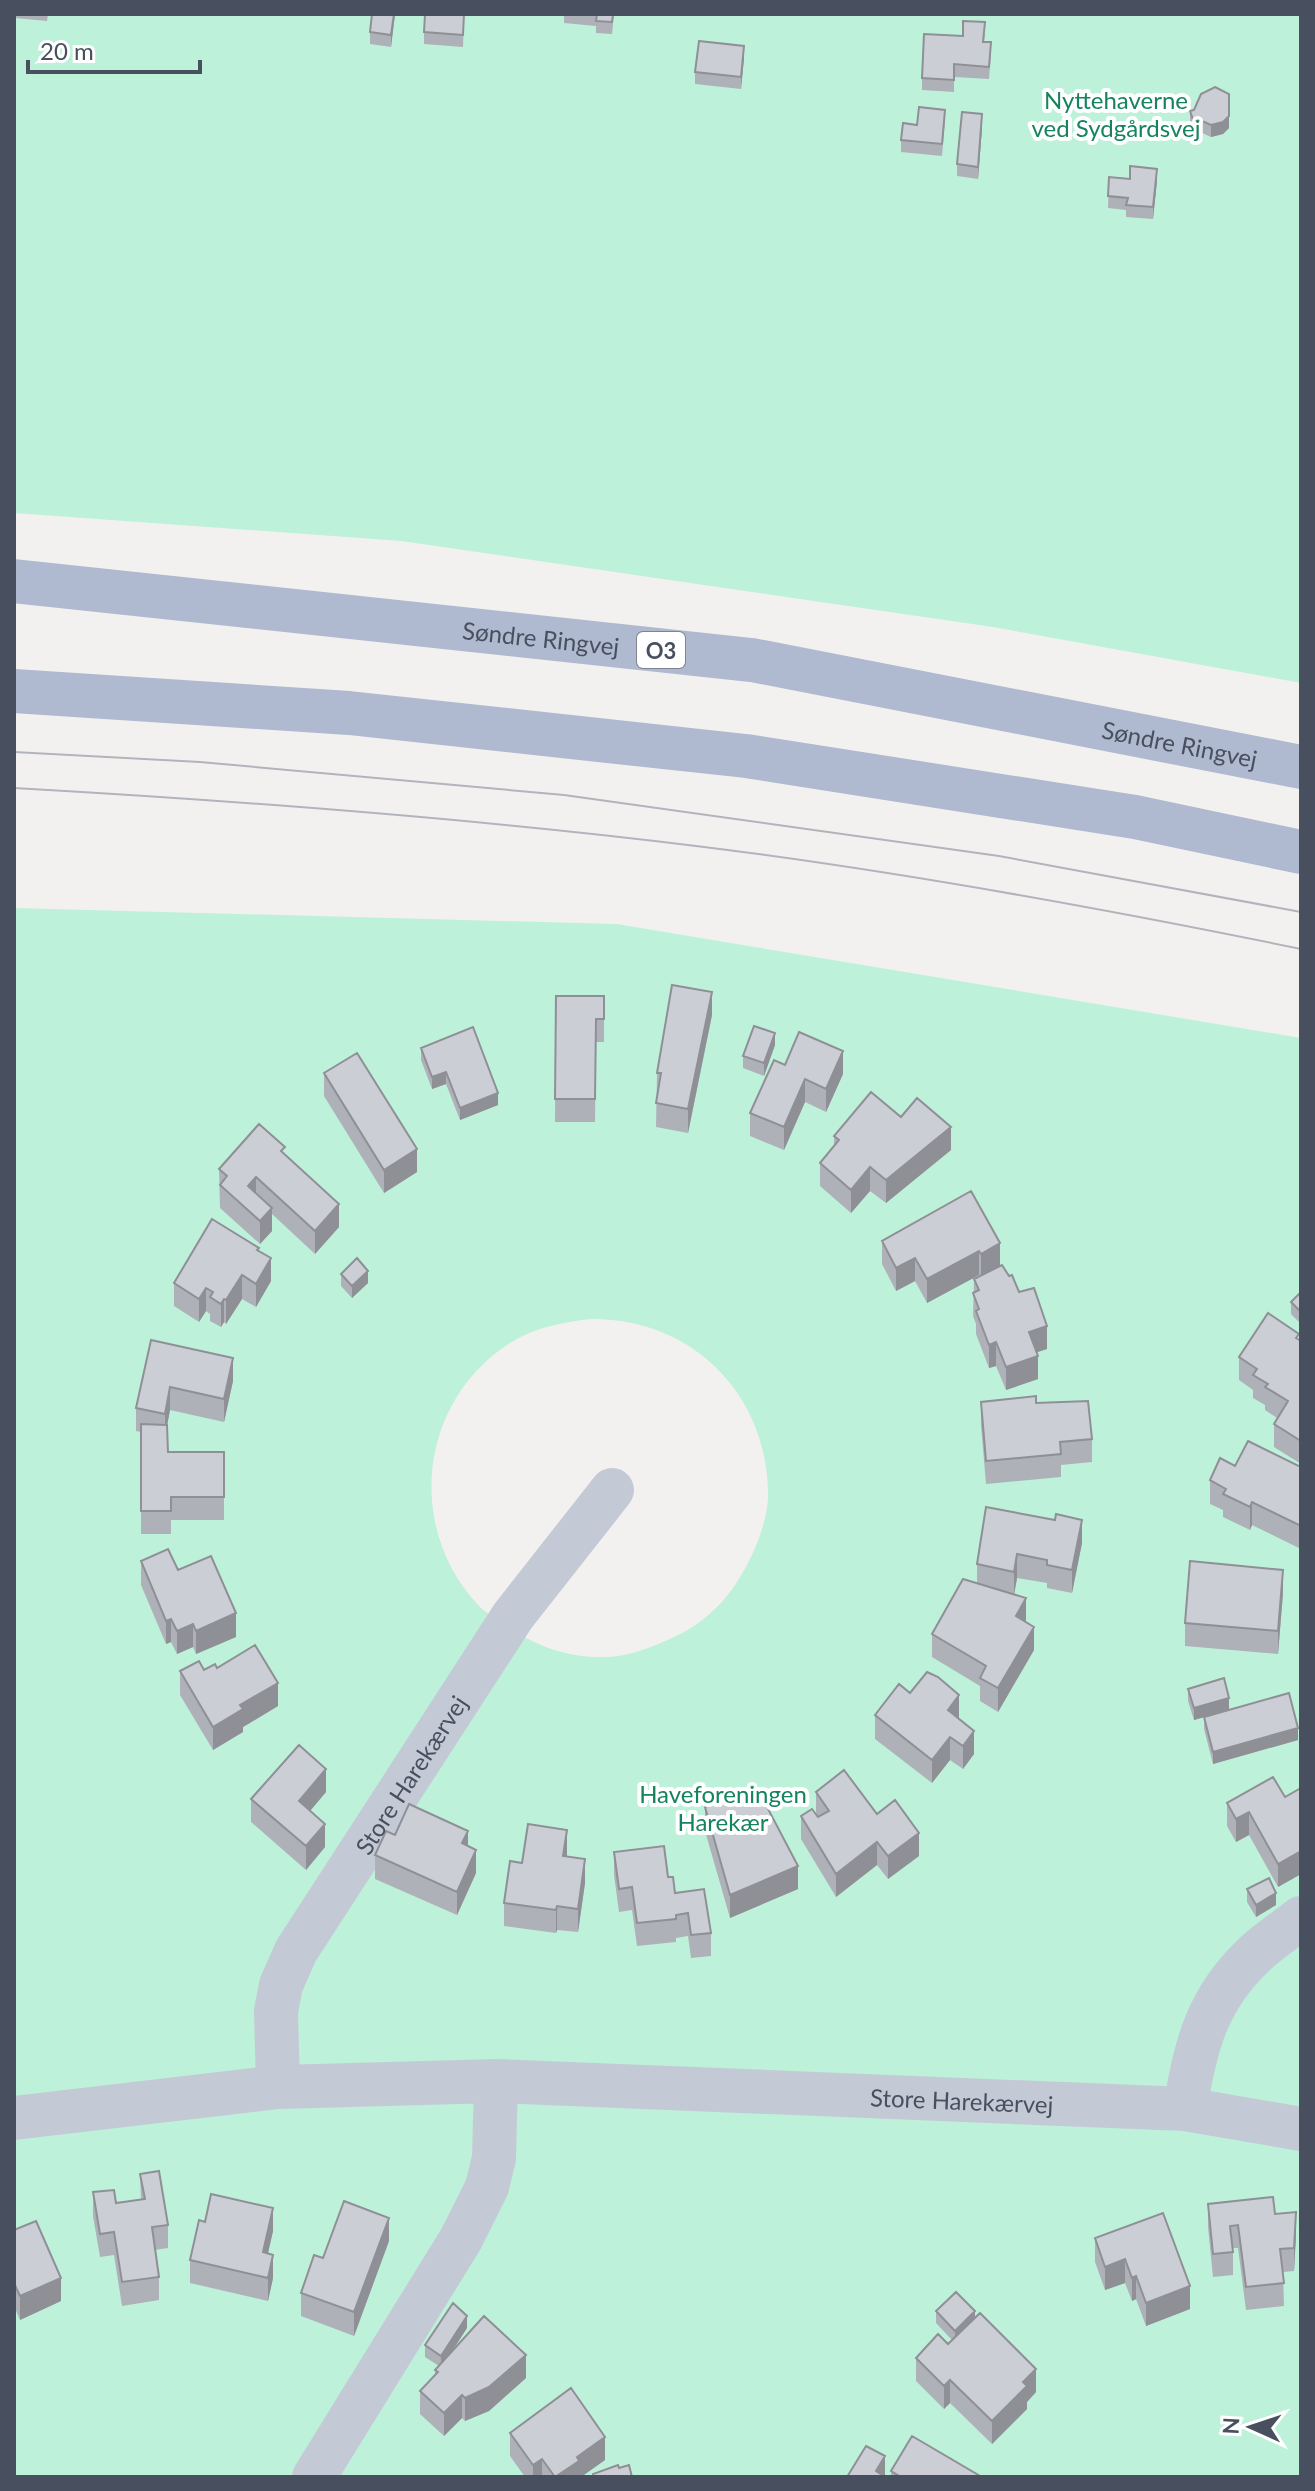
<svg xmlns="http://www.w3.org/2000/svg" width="1315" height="2491" font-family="Lato,sans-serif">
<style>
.green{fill:#bef1da;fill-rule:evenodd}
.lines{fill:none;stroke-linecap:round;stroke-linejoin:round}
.minor{stroke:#c4cad5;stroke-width:44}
.major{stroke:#afbad0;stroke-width:44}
.tram{stroke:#b2b4bb;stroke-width:2}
.wall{fill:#afb1b8}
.shaded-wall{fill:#8f9096}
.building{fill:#ccced6;stroke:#8f9096;stroke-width:2}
.labels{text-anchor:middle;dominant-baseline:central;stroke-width:8;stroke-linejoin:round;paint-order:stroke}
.shield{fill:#fff;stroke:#7f848f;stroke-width:2}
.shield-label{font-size:22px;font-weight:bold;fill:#48505f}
.park-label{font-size:24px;fill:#15845e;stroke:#fff}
.street-label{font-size:24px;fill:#48505f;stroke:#fff}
</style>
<rect width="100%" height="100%" fill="#f3f1f0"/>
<!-- green -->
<path class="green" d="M14 14H1301V683L993 627 401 541 14 513Z
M14 908 617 924 1301 1038V2477H14ZM591 1319C690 1318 767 1392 768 1493 769 1517 755 1552 743 1572 724 1606 698 1628 663 1642 644 1650 625 1657 605 1657 569 1658 538 1647 508 1627 499 1620 487 1614 479 1606 405 1528 419 1401 510 1343 534 1328 563 1322 591 1319Z"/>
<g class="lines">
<!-- minor -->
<g class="minor">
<path id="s1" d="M278 2087 276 2011 281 1985 296 1951 513 1616 612 1490"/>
<path d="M1185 2109C1195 2046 1207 1998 1256 1953 1270 1940 1286 1930 1301 1918"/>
<path id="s2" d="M14 2118 278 2087 496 2081 1185 2109 1301 2129"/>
<path d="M314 2477 461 2239 487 2187 494 2158 496 2081"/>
</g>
<!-- major -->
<g class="major">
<path id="s3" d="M14 581 752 660 1301 767"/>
<path d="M14 691 349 713 746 756 1135 817 1301 852"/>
</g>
<!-- tram -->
<path class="tram" d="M14 752 200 762 564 795 999 856 1301 912
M14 788C242 801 470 818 696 846 899 871 1101 908 1301 949"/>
</g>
<!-- wall -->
<path class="wall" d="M15 14H48L47 21 15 18Z
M395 14 391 47 370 44V32Z
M464 14 463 47 424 44V32Z
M564 14H614L612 34 596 33V26L564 23Z
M985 34 984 42 991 54 989 79 954 77V92L922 90V78L963 36Z
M744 58 741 89 695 84V72Z
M1229 94V128L1223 134 1211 137 1200 132 1194 134 1190 123V111Z
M945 122 942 156 901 152V140L917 125Z
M982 127 978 179 957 176V164Z
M1109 177 1157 181 1153 219 1126 217V210L1108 208Z
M556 996H604V1042H596L595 1122H555Z
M712 1015 688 1133 656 1127 657 1073Z
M775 1045 764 1076 743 1068V1056Z
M421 1048 498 1105 460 1120 446 1084 432 1089 421 1060Z
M785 1065 843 1074 826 1112 805 1102 784 1150 750 1136V1113Z
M324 1073 417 1172 384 1193 324 1096Z
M901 1117 951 1150 886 1203 870 1191 851 1213 820 1186V1163L834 1147V1136Z
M285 1154 339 1227 315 1254 272 1214V1231L260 1244 220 1208 219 1169Z
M971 1191 1000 1266 1019 1292 1047 1349 1036 1352 1038 1379 1006 1390 996 1366 989 1368 976 1334V1324L973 1316 974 1279 980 1276 979 1275 927 1303 915 1281 896 1291 882 1264V1241Z
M259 1251 271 1281 256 1307 242 1299 226 1324 224 1322 221 1327 210 1321V1314L206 1311 199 1322 174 1306V1283Z
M341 1274 368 1283 352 1298 341 1286Z
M1301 1292V1324L1291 1314V1302Z
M151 1340 233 1381 224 1422 170 1410 167 1425 168 1452H224V1520H171V1534H141V1432L136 1431V1408Z
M1299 1340 1301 1341V1464L1274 1447V1424L1277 1418 1265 1410V1405L1253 1398V1390L1239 1380V1357Z
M981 1402 1036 1403 1092 1439V1462L1061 1465V1477L986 1484 981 1425Z
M1235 1466 1301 1467V1549L1252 1525 1250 1530 1223 1517V1510L1210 1504V1480Z
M986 1507 1082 1543 1072 1593 1047 1588V1583L1017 1578 1014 1595 1026 1622 1034 1650 998 1712 980 1701V1686L932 1657V1634L977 1583V1564Z
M141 1561 178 1570 236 1637 196 1654 193 1647 177 1654 171 1642 166 1644 141 1585Z
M1283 1593 1278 1654 1185 1646V1623Z
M217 1668 278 1706 243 1727V1732L213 1750 180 1695V1671Z
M1188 1689 1229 1710 1298 1740 1213 1764 1204 1729V1717L1194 1720 1188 1701Z
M910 1693 959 1719 974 1754 963 1769 950 1760 932 1783 875 1739V1715Z
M1301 1788V1874L1278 1887 1249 1835 1236 1842 1227 1826V1803L1285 1797Z
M326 1792 310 1811 325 1847 306 1870 251 1822V1799Z
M816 1792 877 1814 919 1856 888 1879 877 1865 836 1897 801 1839V1816L816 1814Z
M705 1807 798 1889 730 1918 705 1831Z
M395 1835 468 1846 476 1873 457 1915 375 1879V1855Z
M614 1852 668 1877 675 1893 711 1933V1956L691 1958 688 1936 676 1938V1942L637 1946 632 1910 619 1912 614 1875Z
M567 1853V1857L585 1883 578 1932 557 1930 556 1933 504 1926V1903L522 1863Z
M1247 1889 1276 1905 1256 1917 1247 1902Z
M140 2174 168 2225V2248L155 2250 159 2277V2300L122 2306 114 2255 100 2257 93 2216V2192L116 2203 141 2200Z
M1208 2204 1275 2214 1296 2235 1294 2271 1283 2272 1284 2306 1246 2310 1238 2248H1233V2275L1213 2277 1208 2227Z
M14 2230 61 2301 20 2320 14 2306Z
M273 2231 268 2253 273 2278 268 2301 190 2283V2260Z
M1095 2238 1190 2309 1146 2326 1136 2299 1132 2301 1125 2283 1105 2290 1095 2262Z
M389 2241 354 2336 301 2316V2293L323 2258Z
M936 2311 975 2318 1036 2392 1027 2402V2409L992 2444 950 2403 944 2409 916 2381V2358L948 2344 952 2340 936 2323Z
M467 2328 452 2352 526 2378 489 2411 465 2421 462 2418 444 2436 420 2414V2391L435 2375V2370L439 2366 425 2357V2345Z
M510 2433 605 2460 581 2477H525L510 2456Z
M891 2471 980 2477H891Z"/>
<!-- shaded-wall -->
<path class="shaded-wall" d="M394 14H395L391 47V35Z
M744 46V58L741 89V77Z
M982 114V127L978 179V167Z
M1229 116V128L1223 134 1211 137V125Z
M1200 120V132L1194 134V122Z
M1157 169V181L1153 219V207Z
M712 992V1015L688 1133V1109Z
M775 1033V1045L764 1076V1063Z
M843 1051V1074L826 1112V1089Z
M446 1072V1084L432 1089V1077Z
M805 1079V1102L784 1150V1127Z
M498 1093V1105L460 1120V1108Z
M951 1127V1150L886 1203V1180Z
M417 1149V1172L384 1193V1170Z
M870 1167V1191L851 1213V1190Z
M256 1177V1200L248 1186Z
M339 1204V1227L315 1254V1231Z
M272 1208V1231L260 1244V1221Z
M1000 1243V1266L981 1277V1254Z
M979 1251V1275L927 1303V1279Z
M271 1258V1281L256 1307V1284Z
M915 1258V1281L896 1291V1268Z
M368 1271V1283L352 1298V1286Z
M242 1275V1299L226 1324V1300Z
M206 1288V1311L199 1322V1299Z
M224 1299V1322L221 1327V1304Z
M1047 1326V1349L1029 1355V1332Z
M996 1342V1366L989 1368V1345Z
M1038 1356V1379L1006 1390V1367Z
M233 1358V1381L224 1422V1399Z
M170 1387V1410L165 1437V1414Z
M1252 1502V1525L1250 1530V1507Z
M1082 1520V1543L1072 1593V1570Z
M1017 1554V1578L1014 1595V1572Z
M1283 1570V1593L1278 1654V1631Z
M1026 1598V1621L1016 1639V1616Z
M236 1613V1637L196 1654V1631Z
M171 1619V1642L166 1644V1621Z
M193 1624V1647L177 1654V1631Z
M1034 1627V1650L998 1712V1688Z
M278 1683V1706L243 1727V1732L213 1750V1727L240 1705Z
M959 1695V1718L948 1710Z
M1229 1698V1710L1194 1720V1708Z
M1298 1728V1740L1213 1764V1752Z
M974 1731V1754L963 1769V1746Z
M950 1737V1760L932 1783V1760Z
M326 1769V1792L299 1824V1801Z
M1249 1812V1835L1236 1842V1819Z
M325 1824V1847L306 1870V1846Z
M567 1830V1853L563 1879V1856Z
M468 1831V1854L462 1843Z
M919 1833V1856L888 1879V1856Z
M877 1842V1865L836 1897V1874Z
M476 1850V1873L457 1915V1892Z
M1301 1851V1874L1278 1887V1864Z
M585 1859V1883L578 1932V1909Z
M798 1866V1889L730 1918V1895Z
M1276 1893V1905L1256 1917V1905Z
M557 1906V1930L556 1933V1910Z
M273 2208V2231L263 2275V2252Z
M1296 2212V2235L1294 2271V2248Z
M389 2218V2241L354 2336V2312Z
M273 2255V2278L268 2301V2278Z
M1125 2259V2283L1105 2290V2267Z
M1136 2276V2299L1132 2301V2278Z
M61 2278V2301L20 2320V2296Z
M1190 2286V2309L1146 2326V2303Z
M975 2311V2323L955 2343V2331Z
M467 2316V2328L441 2368V2356Z
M526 2355V2378L489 2411 465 2421V2398Z
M1036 2369V2392L1027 2402V2409L992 2444V2421L1023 2382Z
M950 2380V2403L944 2409V2386Z
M462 2395V2418L444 2436V2413Z
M605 2437V2460L581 2477H556L577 2457Z
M885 2456V2477L876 2471Z
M542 2459V2477H533V2465Z"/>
<!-- building -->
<path class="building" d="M372 14H394L391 35 370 32Z
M425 14H464L463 35 424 32Z
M597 14H613L612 22 596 21Z
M963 21 985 22 983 42H991L989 67 954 64V80L922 78 924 34 963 36Z
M699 41 744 46 741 77 695 72Z
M1215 87 1229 94V116L1223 122 1211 125 1200 120 1194 122 1190 111 1194 110 1201 94Z
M919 107 945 110 942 144 901 140 903 123 917 125Z
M962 112 982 114 978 167 957 164Z
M1130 166 1157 169 1153 207 1126 205 1128 198 1108 196 1109 177 1130 179Z
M672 985 712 992 688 1109 656 1103 661 1073H657Z
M556 996H604V1019H596L595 1099H555Z
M754 1026 775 1033 764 1063 743 1056Z
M473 1027 498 1093 460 1108 446 1072 432 1077 421 1048Z
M799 1032 843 1051 826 1089 805 1079 784 1127 750 1113 774 1060 785 1065Z
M357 1053 417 1149 384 1170 324 1073Z
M871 1092 901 1117 917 1098 951 1127 886 1180 870 1167 851 1190 820 1163 839 1140 834 1136Z
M259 1124 285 1147 281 1151 339 1204 315 1231 256 1177 248 1186 272 1208 260 1221 220 1185 227 1176 219 1169Z
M971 1191 1000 1243 981 1254 979 1251 927 1279 915 1258 896 1268 882 1241Z
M212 1219 259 1248 257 1250 271 1258 256 1284 242 1275 226 1300 224 1299 221 1304 210 1297 213 1292 206 1288 199 1299 174 1283Z
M357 1258 368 1271 352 1286 341 1274Z
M1002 1265 1009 1276 1012 1275 1019 1292 1034 1288 1047 1326 1029 1332 1038 1356 1006 1367 996 1342 989 1345 976 1311 979 1309 973 1293 979 1290 974 1279Z
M1301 1292V1312L1291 1302Z
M1268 1313 1299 1334 1296 1338 1301 1341V1441L1274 1424 1288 1401 1265 1387 1268 1384 1253 1375 1257 1369 1239 1357Z
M151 1340 233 1358 224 1399 170 1387 165 1414 136 1408Z
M1036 1396V1403L1088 1401 1092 1439 1060 1442 1061 1454 986 1461 981 1402Z
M141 1424 167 1425 168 1452H224V1497H171V1511H141Z
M1248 1441 1301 1467V1526L1252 1502 1250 1507 1223 1494 1226 1489 1210 1480 1220 1458 1235 1466Z
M986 1507 1055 1520 1056 1514 1082 1520 1072 1570 1047 1565V1560L1017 1554 1014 1572 977 1564Z
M168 1549 178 1570 211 1556 236 1613 196 1631 193 1624 177 1631 171 1619 166 1621 141 1561Z
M1190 1561 1283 1570 1278 1631 1185 1623Z
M963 1579 1026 1598 1016 1616 1034 1627 998 1688 980 1678 986 1666 932 1634Z
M255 1645 278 1683 240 1705 243 1709 213 1727 180 1671 199 1661 204 1670 215 1664 217 1668Z
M927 1672 938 1677 959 1695 948 1710 974 1731 963 1746 950 1737 932 1760 875 1715 899 1684 910 1693Z
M1224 1678 1229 1698 1194 1708 1188 1689Z
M1289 1693 1298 1728 1213 1752 1204 1717Z
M299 1745 326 1769 299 1801 325 1824 306 1846 251 1799Z
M844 1770 877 1814 895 1800 919 1833 888 1856 877 1842 836 1874 801 1816 812 1809 818 1817 829 1811 816 1792Z
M1273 1777 1285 1797 1301 1788V1851L1278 1864 1249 1812 1236 1819 1227 1803Z
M756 1786 798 1866 730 1895 705 1807Z
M409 1804 468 1831 462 1843 476 1850 457 1892 375 1855 386 1831 395 1835Z
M528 1824 567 1830 563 1856 585 1859 578 1909 557 1906 556 1910 504 1903 510 1861 522 1863Z
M664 1846 668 1877H673L675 1893 704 1889 711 1933 691 1935 688 1913 676 1915V1919L637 1923 632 1887 619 1889 614 1852Z
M1269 1878 1276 1893 1256 1905 1247 1889Z
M159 2171 168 2225 152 2227 159 2277 122 2282 114 2232 100 2234 93 2192 114 2190 116 2203 145 2199 140 2174Z
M211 2194 273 2208 263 2252 273 2255 268 2278 190 2260 199 2220 205 2222Z
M1273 2197 1275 2214 1296 2212 1294 2248 1280 2249 1284 2283 1246 2287 1238 2225 1230 2226 1233 2252 1213 2254 1208 2204Z
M344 2201 389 2218 354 2312 301 2293 314 2255 323 2258Z
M1163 2213 1190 2286 1146 2303 1136 2276 1132 2278 1125 2259 1105 2267 1095 2238Z
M36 2221 61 2278 20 2296 14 2283V2230Z
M956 2292 975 2311 955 2331 936 2311Z
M453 2303 467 2316 441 2356 425 2345Z
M980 2313 1036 2369 1023 2382 1027 2386 992 2421 950 2380 944 2386 916 2358 938 2334 948 2344Z
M484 2316 526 2355 489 2387 465 2398 462 2395 444 2413 420 2391 438 2372 435 2370Z
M571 2388 605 2437 577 2457 579 2461 555 2477 542 2459 533 2465 510 2433Z
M912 2436 980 2476 979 2477H901L891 2471Z
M866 2446 885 2456 876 2471 885 2477H847Z
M618 2465 619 2468 629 2465 632 2477H594L593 2474Z"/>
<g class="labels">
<!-- shield labels -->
<rect class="shield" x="637" y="632" width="48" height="36" rx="6"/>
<g class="shield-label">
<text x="661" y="650">O3</text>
</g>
<!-- park labels -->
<g class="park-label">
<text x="1116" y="99">Nyttehaverne<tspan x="1116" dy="28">ved Sydgårdsvej</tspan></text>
<text x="723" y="1793">Haveforeningen<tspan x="723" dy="28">Harekær</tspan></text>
</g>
<!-- street labels -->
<g class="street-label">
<text stroke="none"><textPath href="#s3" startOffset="530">Søndre Ringvej</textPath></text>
<text stroke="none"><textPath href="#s3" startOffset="1178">Søndre Ringvej</textPath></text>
<text stroke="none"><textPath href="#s1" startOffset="350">Store Harekærvej</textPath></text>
<text stroke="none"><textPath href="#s2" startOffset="950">Store Harekærvej</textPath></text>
</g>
</g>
<!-- border -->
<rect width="1315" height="2491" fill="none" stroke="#48505f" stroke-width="32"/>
<!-- north arrow -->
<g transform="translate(1251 2427) rotate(273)" stroke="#ffffff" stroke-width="6" paint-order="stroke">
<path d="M0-6L14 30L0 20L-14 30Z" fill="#48505f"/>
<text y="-12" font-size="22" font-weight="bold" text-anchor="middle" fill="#48505f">N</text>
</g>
<!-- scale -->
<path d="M28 60v12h172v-12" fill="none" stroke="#48505f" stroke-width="4"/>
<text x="40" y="60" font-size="24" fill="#48505f" stroke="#ffffff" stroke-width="6" paint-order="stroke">20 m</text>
</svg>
